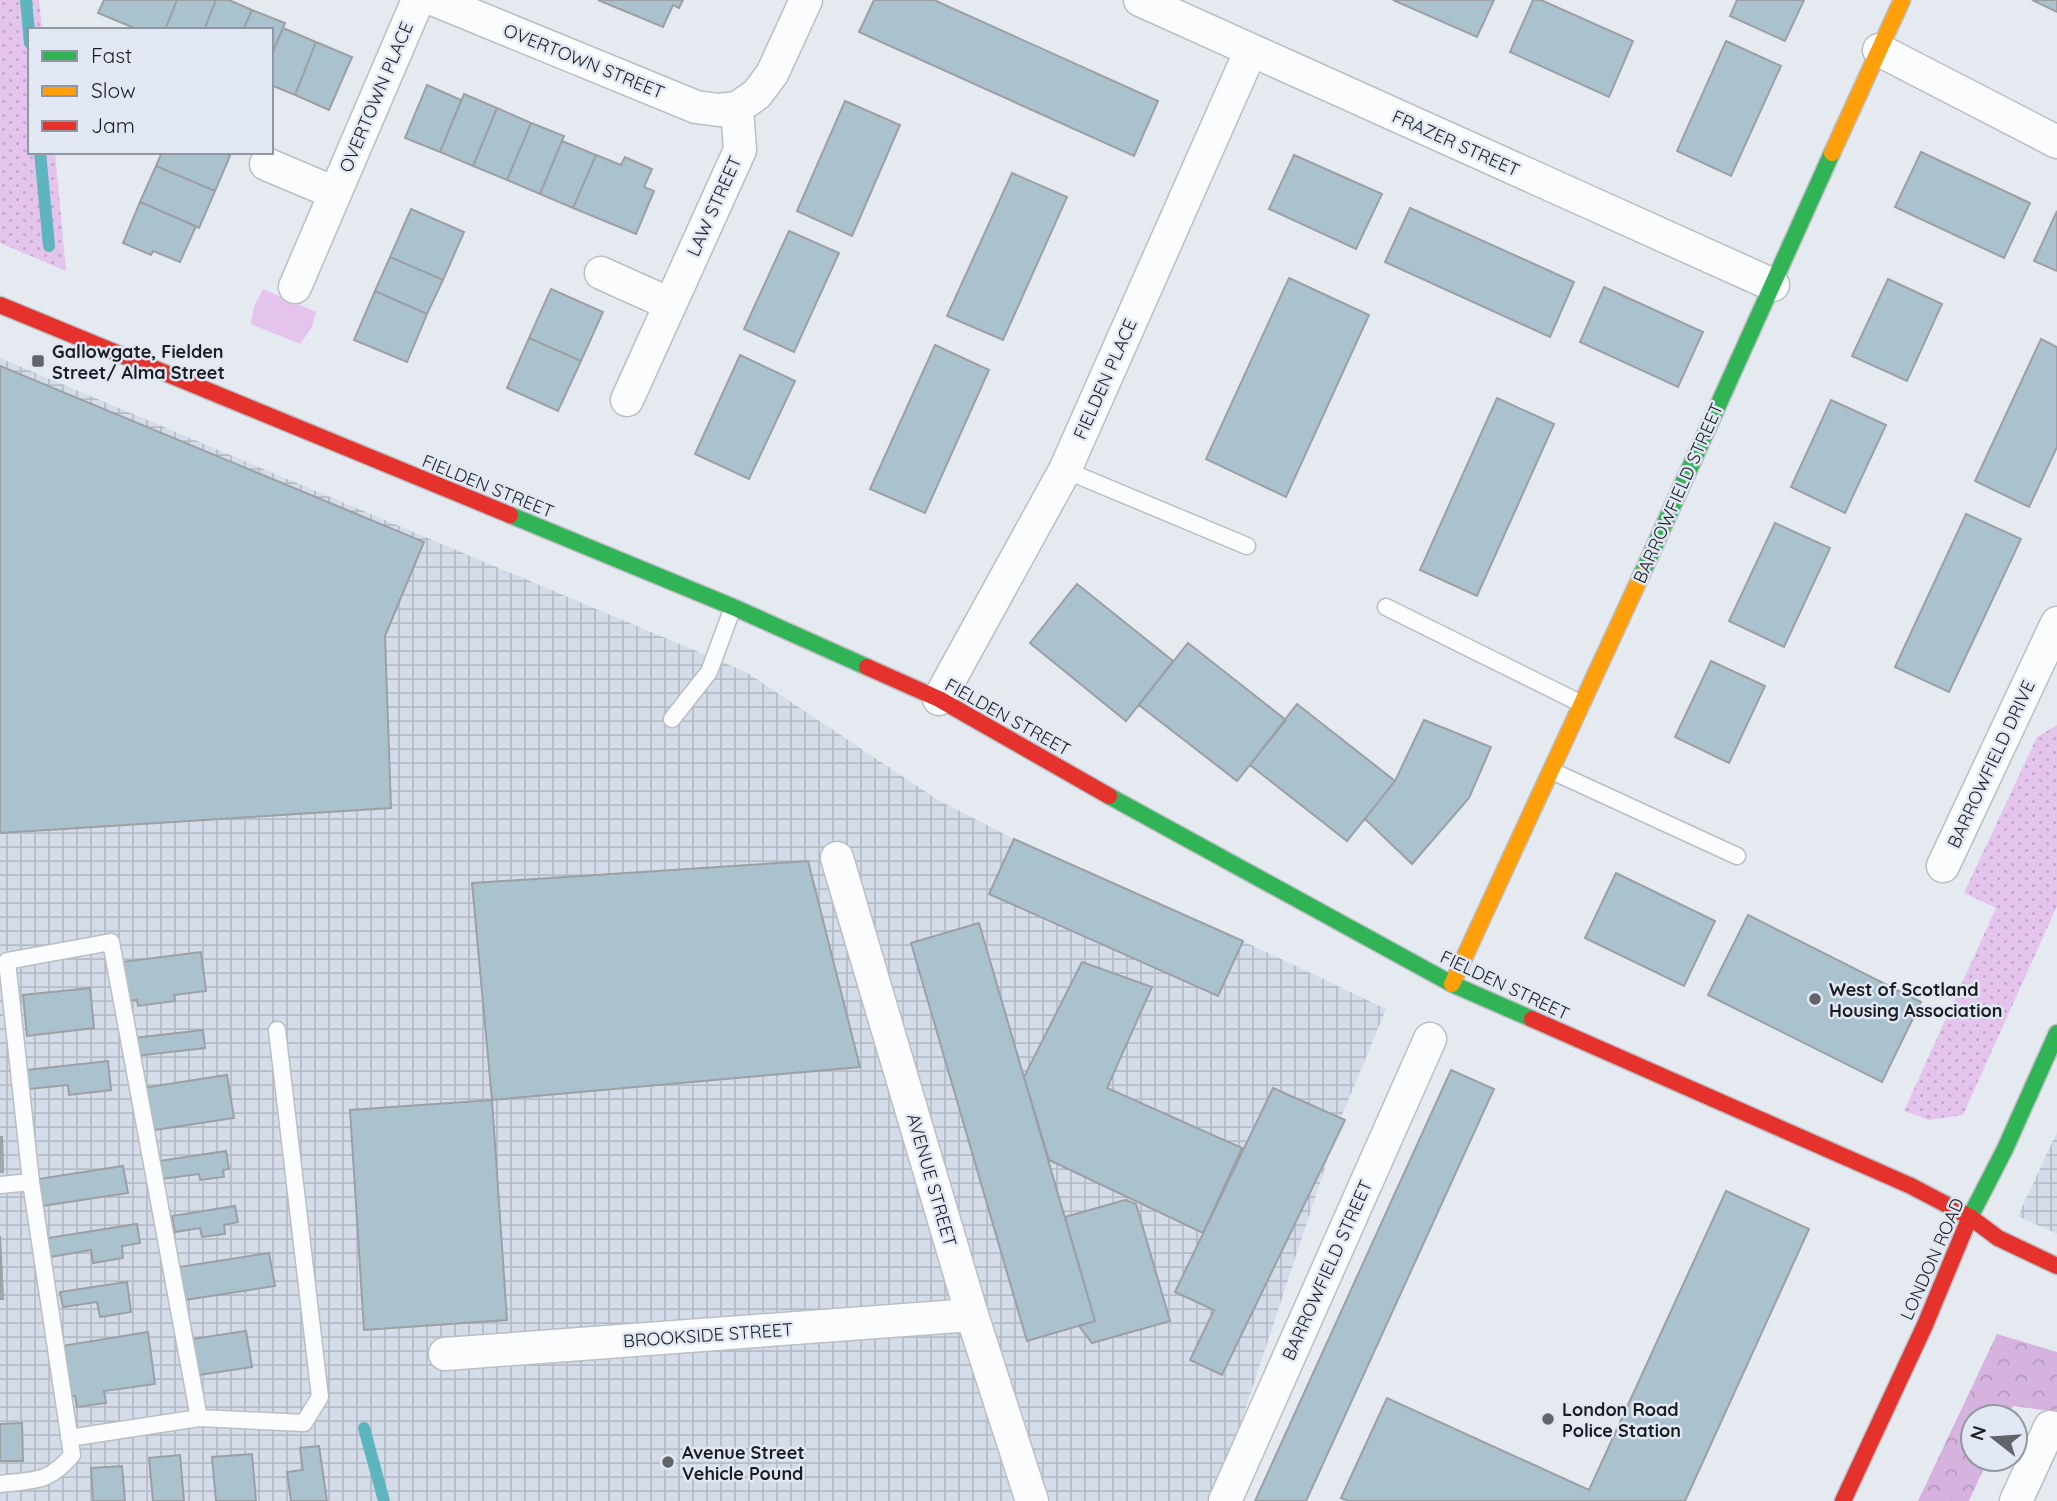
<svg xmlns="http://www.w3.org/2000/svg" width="2057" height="1501" font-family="Quicksand,sans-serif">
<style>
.industrial{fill:url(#industrial-grid)}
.grass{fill:url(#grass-dots)}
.forest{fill:url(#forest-crowns)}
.park{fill:#e4c4ed}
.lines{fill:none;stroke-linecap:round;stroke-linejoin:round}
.stream{stroke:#5fb5be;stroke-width:12}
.building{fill:#aac1ce;stroke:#9ca0a5;stroke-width:2}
.lane-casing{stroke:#bbbec3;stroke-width:19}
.street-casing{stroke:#bbbec3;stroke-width:35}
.fast-casing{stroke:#bbbec3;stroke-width:19}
.slow-casing{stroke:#bbbec3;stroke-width:19}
.jam-casing{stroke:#bbbec3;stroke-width:19}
.lane{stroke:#fbfcfd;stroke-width:16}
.street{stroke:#fbfcfd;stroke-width:32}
.fast{stroke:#30b455;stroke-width:16}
.slow{stroke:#ff9f0a;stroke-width:16}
.jam{stroke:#e5322d;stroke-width:16}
.poi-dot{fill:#616469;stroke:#e1e8f4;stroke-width:2.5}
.labels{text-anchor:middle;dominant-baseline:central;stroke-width:5;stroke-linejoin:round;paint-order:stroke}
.street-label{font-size:18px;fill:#1a1d21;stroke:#e1e8f4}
.poi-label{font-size:18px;font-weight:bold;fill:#1a1d21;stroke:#e1e8f4;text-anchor:start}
</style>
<defs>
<pattern id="industrial-grid" width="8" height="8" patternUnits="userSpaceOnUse" patternTransform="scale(1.75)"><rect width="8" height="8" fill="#d4dce9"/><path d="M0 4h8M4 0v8" fill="none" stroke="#b5bcc8"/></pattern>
<pattern id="grass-dots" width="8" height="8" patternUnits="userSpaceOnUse" patternTransform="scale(1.75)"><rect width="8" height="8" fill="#e4c4ed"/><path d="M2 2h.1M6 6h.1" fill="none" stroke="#c3a8cb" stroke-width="1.8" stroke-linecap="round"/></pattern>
<pattern id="forest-crowns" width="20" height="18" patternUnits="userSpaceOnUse" patternTransform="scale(1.75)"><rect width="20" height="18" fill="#d6b3df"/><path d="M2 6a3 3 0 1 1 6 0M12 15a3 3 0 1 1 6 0" fill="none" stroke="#b79abf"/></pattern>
</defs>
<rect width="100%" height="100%" fill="#e5e9f0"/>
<!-- industrial -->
<path class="industrial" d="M0 358 746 672 938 800 1014 839 1243 941 1386 1009 1343 1113 1215 1501H0Z
M2057 1132V1234L2018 1216Z"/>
<!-- grass -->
<path class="grass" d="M0 0H39L42 30H30V152H55L66 271 0 243Z
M2057 725V906L1963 1115 1929 1120 1904 1111 1996 908 1964 893 2037 737Z"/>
<!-- forest -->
<path class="forest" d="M1997 1334 2057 1352V1412L2013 1406 2007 1417H1973V1459H1988L1969 1501H1918Z"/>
<!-- park -->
<path class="park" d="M263 289 316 312 312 327 300 344 251 324 254 307Z"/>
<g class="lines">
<!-- stream -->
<path class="stream" d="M26 0 30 43
M40 152 49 246
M364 1428 384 1501"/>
</g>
<!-- building -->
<path class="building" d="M104 0H177L165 30H139L98 13Z
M177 0H216L204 30H165Z
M216 0H229L252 10 243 30H204Z
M598 0H683L679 8 673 5 663 27Z
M874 0H934L1158 101 1134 156 859 32Z
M1393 0H1494L1477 37Z
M1533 0H1541L1633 41 1609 97 1510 52Z
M1737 0H1804L1785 41 1730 16Z
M2032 0H2057V12Z
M252 10 285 23 271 56V30H243Z
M283 28 316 42 295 95 271 85V56Z
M1726 41 1781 66 1731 176 1677 151Z
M316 42 352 57 329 110 295 95Z
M427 85 461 100 440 152 405 138Z
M464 94 497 108 473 166 440 152Z
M845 101 900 125 852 236 797 211Z
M497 108 531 123 507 180 473 166Z
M531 123 564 136 540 194 507 180Z
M562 141 596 155 573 208 540 194Z
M162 152H223L230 156 215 191 156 166Z
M1921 152 2030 203 2004 258 1895 207Z
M596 155 621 165 625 157 652 169 644 187 654 191 636 234 573 208Z
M1294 155 1382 194 1356 249 1269 209Z
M156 166 215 191 199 228 140 202Z
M1012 173 1067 197 1003 340 947 316Z
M140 202 196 226 180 262 153 251 151 255 123 243Z
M1410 208 1574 282 1550 337 1385 262Z
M411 209 464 232 443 280 390 257Z
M2057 211V271L2034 261Z
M789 231 839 253 794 352 744 329Z
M390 257 443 280 427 314 375 291Z
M1289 278 1369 315 1286 497 1206 459Z
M1888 279 1942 304 1907 381 1852 356Z
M1604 287 1703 332 1678 387 1580 342Z
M551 289 603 312 581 361 529 338Z
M375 291 427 314 407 362 354 340Z
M529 338 581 361 558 411 507 388Z
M2041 339 2057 347V447L2029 507 1975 481Z
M935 345 989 370 925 513 870 489Z
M740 355 795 381 749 479 695 454Z
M0 366 424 542 385 636 391 808 0 833Z
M1497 398 1554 424 1477 596 1420 570Z
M1831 400 1886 425 1845 513 1791 487Z
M1966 514 2021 539 1949 692 1895 667Z
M1775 523 1830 548 1784 647 1729 621Z
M1077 584 1173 661 1126 721 1030 643Z
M1188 643 1286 720 1237 781 1139 705Z
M1711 661 1765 686 1729 763 1675 737Z
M1297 704 1395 781 1347 841 1250 765Z
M1424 720 1491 747 1469 798 1412 864 1365 819 1395 781Z
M1014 839 1243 941 1218 996 989 894Z
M808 861 860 1067 492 1100 472 883Z
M1616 873 1715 921 1684 986 1585 938Z
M1748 915 1921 1002 1882 1082 1708 995Z
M979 923 1095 1321 1027 1341 911 943Z
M201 952 206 991 174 995 175 1001 138 1006 137 1000 126 1001 121 962Z
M1082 962 1152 987 1107 1088 1242 1148 1203 1233 1049 1160 1024 1077Z
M90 988 94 1028 27 1036 23 995Z
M203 1030 205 1048 136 1056 134 1038Z
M108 1061 111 1090 69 1095 68 1085 29 1089 27 1070Z
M1451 1070 1494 1089 1306 1501H1255Z
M227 1075 234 1118 148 1131 142 1088Z
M1273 1088 1345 1120 1222 1375 1190 1360 1214 1310 1175 1292Z
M492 1100 507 1320 364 1330 350 1110Z
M0 1137H2L3 1172H0Z
M226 1151 229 1169 223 1170 224 1177 200 1180 199 1174 162 1179 159 1161Z
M123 1166 128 1193 42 1206 38 1179Z
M1726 1191 1809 1229 1685 1501H1348L1341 1498 1387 1398 1589 1490Z
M1125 1200 1136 1204 1170 1321 1092 1343 1079 1326 1095 1321 1065 1217Z
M235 1206 238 1222 224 1225 225 1234 202 1237 200 1228 175 1232 172 1216Z
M137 1224 140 1243 122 1246 123 1258 93 1263 91 1250 50 1257 48 1238Z
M0 1236 3 1299H0Z
M269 1253 275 1286 178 1301 173 1268Z
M127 1282 131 1312 100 1317 97 1302 63 1307 60 1292Z
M246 1331 252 1367 192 1376 186 1340Z
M148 1332 155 1384 104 1391 106 1403 77 1407 75 1396 69 1397 62 1346Z
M22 1423 23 1461H0V1424Z
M319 1446 327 1501H291L287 1472 303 1470 300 1448Z
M252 1454 256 1501H216L212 1457Z
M180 1455 184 1501H153L149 1458Z
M122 1466 125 1501H93L91 1468Z"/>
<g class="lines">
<defs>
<path id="lane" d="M1065 470 1247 546
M1386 607 1582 704
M672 719 709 672 733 607
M1552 771 1737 856
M0 1185 31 1182 7 961 111 942 199 1418
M69 1438 199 1418 304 1423 320 1397 277 1030
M0 1484C34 1480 49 1483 72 1455L31 1182"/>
<path id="street" d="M435 0 696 107 719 110 737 108
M1140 0 1773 285
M1879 50 2057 142
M266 164 335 193
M601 273 670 304
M295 287 418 0
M627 400 740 150 737 108 757 94 772 74 806 0
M939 699 1065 470 1251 50
M837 858 972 1315 1032 1501
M1943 866 2057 623
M445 1354 972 1315
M1225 1501 1430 1039
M2016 1501 2050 1427 2057 1429"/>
<path id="fast" d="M510 515 733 607 867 667
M1641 576 1832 153
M1109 796 1452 984 1532 1019
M1969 1219 2005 1149 2057 1033"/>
<path id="slow" d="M1832 153 1902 0
M1452 984 1641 576"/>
<path id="jam" d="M0 305 510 515
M867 667 939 699 1109 796
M1532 1019 1911 1186 1970 1217 1998 1238 2057 1266
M1843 1501 1925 1325 1969 1219"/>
</defs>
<!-- lane casing -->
<use href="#lane" class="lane-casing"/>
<!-- street casing -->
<use href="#street" class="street-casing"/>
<!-- fast casing -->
<use href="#fast" class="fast-casing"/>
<!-- slow casing -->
<use href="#slow" class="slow-casing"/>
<!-- jam casing -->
<use href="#jam" class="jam-casing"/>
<!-- lane -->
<use href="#lane" class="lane"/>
<!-- street -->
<use href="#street" class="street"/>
<!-- fast -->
<use href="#fast" class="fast"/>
<!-- slow -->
<use href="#slow" class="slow"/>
<!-- jam -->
<use href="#jam" class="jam"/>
</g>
<!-- markers -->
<g class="poi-dot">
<rect x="31" y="354" width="14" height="14" rx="3.5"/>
<circle cx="1815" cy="999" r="7"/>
<circle cx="1548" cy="1419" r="7"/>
<circle cx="668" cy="1462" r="7"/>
</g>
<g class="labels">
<!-- street labels -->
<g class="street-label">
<text transform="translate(584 61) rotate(22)">OVERTOWN STREET</text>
<text transform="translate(376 97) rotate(-67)">OVERTOWN PLACE</text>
<text transform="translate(1456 143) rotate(24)">FRAZER STREET</text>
<text transform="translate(714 206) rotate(-66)">LAW STREET</text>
<text transform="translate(1105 379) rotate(-66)">FIELDEN PLACE</text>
<text transform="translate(488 486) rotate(22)">FIELDEN STREET</text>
<text transform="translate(1678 493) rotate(-66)">BARROWFIELD STREET</text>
<text transform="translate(1008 717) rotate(29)">FIELDEN STREET</text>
<text transform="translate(1991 764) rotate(-65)">BARROWFIELD DRIVE</text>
<text transform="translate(1505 985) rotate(25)">FIELDEN STREET</text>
<text transform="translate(932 1180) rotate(74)">AVENUE STREET</text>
<text transform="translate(1932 1259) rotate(-66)">LONDON ROAD</text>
<text transform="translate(1327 1270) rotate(-66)">BARROWFIELD STREET</text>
<text transform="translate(708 1335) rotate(-4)">BROOKSIDE STREET</text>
</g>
<!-- poi labels -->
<g class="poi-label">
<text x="52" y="351">Gallowgate, Fielden<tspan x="52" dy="21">Street/ Alma Street</tspan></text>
<text x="1829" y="989">West of Scotland<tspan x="1829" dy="21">Housing Association</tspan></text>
<text x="1562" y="1409">London Road<tspan x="1562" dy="21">Police Station</tspan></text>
<text x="682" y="1452">Avenue Street<tspan x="682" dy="21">Vehicle Pound</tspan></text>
</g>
</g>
<!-- legend -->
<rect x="28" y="28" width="245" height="126" fill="#e1e8f4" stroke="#9197a0" stroke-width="2"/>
<rect x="42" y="51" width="35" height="10" fill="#30b455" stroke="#9197a0" stroke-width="2"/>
<text x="91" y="63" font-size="21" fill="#1a1d21">Fast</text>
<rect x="42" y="86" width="35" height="10" fill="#ff9f0a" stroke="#9197a0" stroke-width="2"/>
<text x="91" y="98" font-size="21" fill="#1a1d21">Slow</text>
<rect x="42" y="121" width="35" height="10" fill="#e5322d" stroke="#9197a0" stroke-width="2"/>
<text x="91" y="133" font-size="21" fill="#1a1d21">Jam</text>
<!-- north arrow -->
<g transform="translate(1994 1438) rotate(287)"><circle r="33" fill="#e1e8f4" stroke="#9197a0" stroke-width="2"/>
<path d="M0-5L12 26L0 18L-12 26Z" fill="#616469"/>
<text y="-10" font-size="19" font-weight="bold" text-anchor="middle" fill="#1a1d21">N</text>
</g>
</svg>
